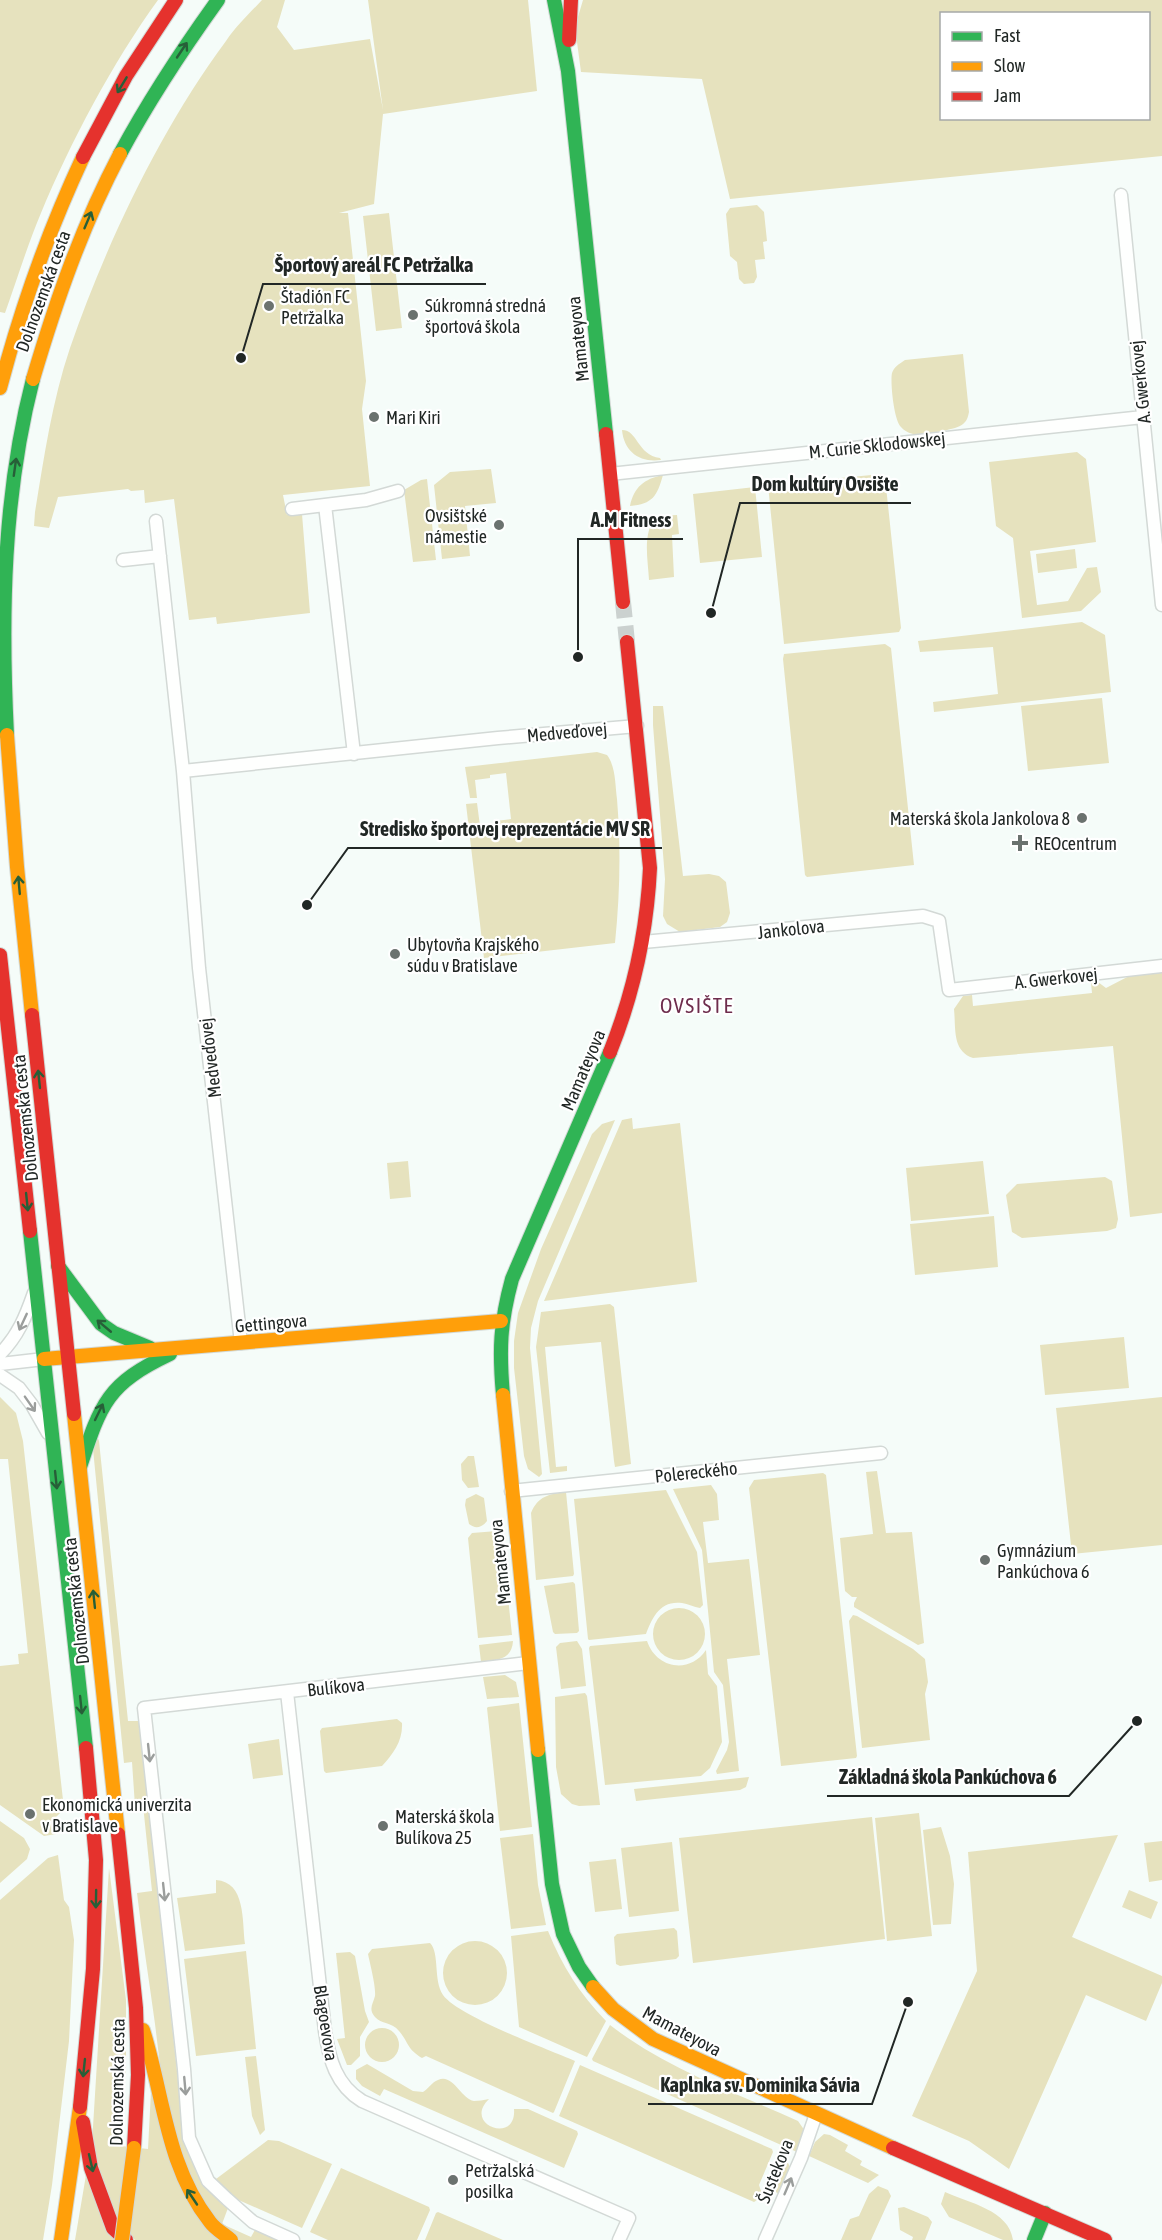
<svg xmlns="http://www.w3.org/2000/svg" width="1162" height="2240" font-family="'Asap Condensed',sans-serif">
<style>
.green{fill:#e6e2be;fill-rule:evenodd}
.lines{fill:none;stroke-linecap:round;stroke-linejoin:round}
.secondary-tunnel{stroke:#cbd1cf;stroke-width:16;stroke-dasharray:16 8;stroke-linecap:butt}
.street-casing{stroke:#d3d9d6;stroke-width:15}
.fast-casing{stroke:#d3d9d6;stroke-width:16}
.slow-casing{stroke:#d3d9d6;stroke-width:16}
.jam-casing{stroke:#d3d9d6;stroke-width:16}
.street{stroke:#fefffe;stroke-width:12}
.fast{stroke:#30b455;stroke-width:14}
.slow{stroke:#ff9f0a;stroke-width:14}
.jam{stroke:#e5322d;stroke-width:14}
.slow-bridge-casing{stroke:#d3d7d5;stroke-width:16;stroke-linecap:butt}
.slow-bridge{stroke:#ff9f0a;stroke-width:14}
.oneway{stroke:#275f38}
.oneway2{stroke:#9b9e9c}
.poi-dot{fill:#6b726f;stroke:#fff;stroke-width:2}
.labels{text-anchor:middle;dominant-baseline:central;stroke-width:4.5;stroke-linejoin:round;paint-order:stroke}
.street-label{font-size:18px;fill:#212725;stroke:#fff}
.poi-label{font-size:18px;fill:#212725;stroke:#fff;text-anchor:start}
.quarter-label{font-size:21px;letter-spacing:1.5px;fill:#6e2d4d;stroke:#fff}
.leader{fill:none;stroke:#212725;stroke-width:2}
.callout-dot{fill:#212725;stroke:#fff;stroke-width:2}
.callout-label{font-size:20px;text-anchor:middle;font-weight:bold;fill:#212725;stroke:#fff;stroke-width:4.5;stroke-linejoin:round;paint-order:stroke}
</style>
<rect width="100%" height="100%" fill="#f5fcf9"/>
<!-- green -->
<path class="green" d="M0 0H158C113 62 70 143 41 213 27 246 17 280 5 313L0 312Z
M262 0H285L277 27 294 50 370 39 383 110 368 0H528L537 91 383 114 374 204 339 213H348L366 381 362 409 370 486 283 495 287 515 302 514 310 613 217 624 216 617 189 620 174 499 145 503 144 490 131 491 128 489 58 497 49 528 34 526 35 512C44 458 52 401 70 348 106 244 160 130 226 41 236 26 250 13 262 0Z
M583 0H1162V156L730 199 702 79 581 72 575 27ZM942 14H1148V118H942Z
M757 205 764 212 767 241 763 242 765 259 755 260 757 277 754 283 744 284 739 279 737 262 730 256 726 214 730 208Z
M389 213 402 328 376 331 363 216Z
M963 354 969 412C968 417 967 421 963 424 957 430 922 435 913 434 909 433 903 430 901 427 894 421 890 382 892 373 894 367 899 364 905 360Z
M622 430C638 430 637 455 660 458L661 460C640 463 624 452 622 430Z
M1077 452 1086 459 1096 542 1030 551 1037 605 1068 601 1087 568 1097 567 1101 592 1081 611 1022 618 1013 538 996 526 989 462Z
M491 469 496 503 465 506 470 556 442 559 434 485 450 472Z
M882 474 885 477 901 628 899 632 784 644 768 485Z
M663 475C657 496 653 504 630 506 634 487 644 479 663 475Z
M427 479 436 560 413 562 404 490 421 480Z
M755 487 762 557 700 563 693 494Z
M677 515 679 534 672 535 674 577 649 580C648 559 642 534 656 516Z
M1075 549 1077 568 1038 573 1036 554Z
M1082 622 1105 635 1111 692 934 712 933 702 998 694 993 647 920 652 918 641Z
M885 644 891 648 914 865 807 877 805 875 783 659 784 654Z
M1102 698 1109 763 1028 771 1021 706Z
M663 706 683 876 709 874 719 876 726 882 730 913 727 922 720 927 680 932 667 924 663 916 665 879 653 725V706Z
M597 752 607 755C616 767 615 785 617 799 621 848 620 894 615 943L484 958 466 804 477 803 480 826 496 825V821L511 819 506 773 490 775V778L475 780 477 798H470L465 767Z
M1162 959V1213L1130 1217 1113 1046 973 1058C952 1051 956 1029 954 1009L963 996 972 995 973 1006 1092 993 1091 983 1098 982 1106 988Z
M632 1118 633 1129 680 1123 697 1282 544 1301 622 1120Z
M615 1120 538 1301 531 1328 530 1348 542 1474 539 1477 528 1469 524 1456 514 1368V1341L518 1313 541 1249 592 1134 602 1124Z
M408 1161 411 1197 390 1199 387 1163Z
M983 1161 989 1214 911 1221 906 1168Z
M1105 1177 1112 1181 1118 1219 1116 1228 1107 1231 1022 1238 1012 1232 1006 1195 1017 1184Z
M994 1216 998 1267 915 1275 910 1224Z
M610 1304 614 1307 631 1464 615 1467 614 1461 601 1342 545 1347 556 1467 567 1466V1471L550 1473 536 1347 541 1312Z
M1124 1337 1129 1388 1045 1395 1040 1345Z
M0 1397 16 1413 23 1441 64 1809 54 1819 56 1834 44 1836 0 1805V1666L19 1664 18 1654 28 1653 8 1459H0Z
M1162 1397V1545L1072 1554 1056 1408Z
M96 1433 99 1441 128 1721H139L184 2135C192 2163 202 2190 228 2208L222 2224 251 2237 256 2228 280 2240H235C170 2184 165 2103 155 2024 149 1980 142 1936 137 1893L152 1891 143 1805 135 1806 132 1762 124 1763 93 1449Z
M468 1456H474L479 1487 468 1488 462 1480 461 1464Z
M877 1471 886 1533 912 1532 924 1643 918 1645 854 1607V1603L857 1597H852L845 1591 840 1538 873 1534 866 1472Z
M823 1473 826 1475 857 1756 856 1758 781 1766 749 1488 754 1480Z
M711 1485 717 1494 719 1520 703 1522 708 1563 749 1559 760 1655 727 1659 739 1771 717 1774 716 1771 727 1750 729 1742 723 1685 714 1672 702 1550 673 1489Z
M666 1490 697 1552 703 1605 700 1608C694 1607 688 1604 682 1603 660 1600 652 1618 646 1634L589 1640 588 1639 574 1499Z
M566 1492 574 1574 573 1576 536 1580 531 1513C538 1496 549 1494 566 1492Z
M476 1494 484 1498 487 1521C482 1528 475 1529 469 1524L465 1505 466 1499Z
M497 1531 507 1588 512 1635 478 1638 468 1538 472 1533Z
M573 1582 575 1584 579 1631 577 1633 555 1634 553 1632 544 1586Z
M653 1634a26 26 0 1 1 52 0a26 26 0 1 1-52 0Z
M853 1615 857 1616 913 1649 925 1659 928 1682 925 1694 930 1740 862 1748 849 1621Z
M513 1641C512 1660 497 1660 481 1662L479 1645Z
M577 1641 582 1649 586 1686 561 1689 556 1647 560 1643Z
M647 1641C656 1668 689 1675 706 1650L708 1674 717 1686 722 1742 710 1768 701 1776 605 1785 589 1648 590 1646Z
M505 1675 516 1682 519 1697 487 1699 483 1677Z
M585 1693 587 1696 600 1805 579 1806 572 1804 561 1794 556 1767 555 1697Z
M519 1703 532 1827 500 1831 487 1708 488 1707Z
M397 1719 402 1723C403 1741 393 1754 382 1766L326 1773 324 1771 320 1731 322 1728Z
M279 1739 283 1775 253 1779 248 1744Z
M749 1777 746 1787 740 1790 636 1801 634 1789Z
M919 1813 932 1936 887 1941 875 1818Z
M872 1817 885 1939 693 1963 679 1838Z
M0 1821 24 1838 30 1849 27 1859 0 1883Z
M941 1827 950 1856 954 1884 951 1924 933 1925 923 1830Z
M533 1834 538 1885 546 1925 511 1929 500 1838Z
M1118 1835 1072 1937 1162 1976V1983L1146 2021 1086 1995 1009 2169 969 2141 912 2116 977 1971 968 1852Z
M1162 1841V1880L1149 1882 1144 1843Z
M672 1842 679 1911 629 1917 621 1848Z
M58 1855 64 1900 69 1907 74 1940 69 2041 52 2185 43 2240H0V1900L48 1858Z
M616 1859 622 1909 595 1912 589 1862Z
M109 1868 126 2000V2063L121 2146 148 2149 152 2072 167 2153 222 2240H135L113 2216 92 2143Z
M216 1880C246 1882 242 1921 245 1944L185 1951 177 1898 216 1893Z
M1129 1890 1158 1902 1151 1919 1122 1907Z
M674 1928 677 1931 679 1956 676 1959 620 1966 616 1964 614 1937 617 1934Z
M548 1931C562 1966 580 1994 606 2021L587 2057 519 2027 511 1936Z
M443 1973a32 32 0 1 1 64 0a32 32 0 1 1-64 0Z
M430 1943C440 1953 433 1980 443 1995 458 2016 547 2049 575 2061L554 2112 553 2113 426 2056 422 2058C407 2049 409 2043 399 2031 392 2022 381 2024 375 2017 368 2009 373 2004 375 1996 376 1986 370 1964 368 1954L372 1949Z
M246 1951 256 2049 196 2056 184 1959Z
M350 1952 355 1956 365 2011 369 2022 360 2037V2056L351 2065H347L337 2039 345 2038 336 1953Z
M610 2025C665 2068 734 2092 798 2121L805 2131 797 2152 593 2061 592 2059Z
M365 2045a17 17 0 1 1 34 0a17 17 0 1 1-34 0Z
M256 2056 265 2130 260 2135 252 2116 245 2057Z
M367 2064 413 2091 423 2092C428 2089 432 2082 438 2080 453 2073 461 2099 474 2101 478 2101 484 2100 489 2099 462 2125 517 2145 514 2109H528L577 2131 578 2134 564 2168 384 2089 380 2096 362 2086 356 2079V2070Z
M580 2065 772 2149 773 2152 759 2185 761 2191 757 2200 754 2202 559 2116Z
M824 2134 830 2135 848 2145 845 2151 862 2161 860 2165 879 2175 868 2183 809 2156 815 2142Z
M268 2140 279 2141 332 2164 302 2228 234 2198 216 2179Z
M781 2160 788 2163 790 2167 779 2194 766 2186 776 2161Z
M341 2168 429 2207 430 2210 417 2240H328L310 2232Z
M86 2175 115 2240H75Z
M878 2186 888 2190 891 2196 871 2240H841L850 2219 859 2216 869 2194Z
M945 2192C969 2203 1009 2210 1013 2240H1003L949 2217 941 2204Z
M904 2207 928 2217 932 2222 925 2240H912L913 2237 900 2230 898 2208Z
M438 2212 503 2240H425L436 2213Z"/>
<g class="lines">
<!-- secondary-tunnel -->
<path class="secondary-tunnel" d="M623 602 627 642"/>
<defs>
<path id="street" d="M1121 195 1162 605
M610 474 1143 417
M325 505 354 754
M292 509 366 500 398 491
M156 521 183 771 199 968 241 1343
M123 560 160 556
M183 771 498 738 637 726
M643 942 923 916 939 921 949 990 1162 966
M0 1354C18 1336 26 1316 34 1293
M0 1364 44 1359
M0 1375 19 1388 32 1405 48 1433
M511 1491 881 1453
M287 1692 325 2031C329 2059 336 2085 362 2101L629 2218 619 2240
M293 2240 253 2222 227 2199 208 2181 189 2138 184 2069 144 1708 528 1663
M765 2240 801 2158 816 2114"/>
<path id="fast" d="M554 0 568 71 606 434
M120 154C149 100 182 50 218 0
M7 735C1 615 3 495 33 379
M30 1231 86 1748
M58 1266 101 1324 114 1333 150 1348
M503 1395C499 1350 500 1323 512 1279L610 1052
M80 1467C101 1403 107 1384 170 1354
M538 1750 552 1884 563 1934 579 1967 593 1987
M1034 2240 1045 2213"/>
<path id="slow" d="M33 379C56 301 82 226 120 154
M0 388C21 308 48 232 83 157
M7 735 17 867 32 1015
M44 1359 501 1321
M503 1395 538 1750
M74 1414 118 1834
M593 1987 613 2009 653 2039 893 2148
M143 2030C164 2096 166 2166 210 2222 215 2229 224 2234 231 2240
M61 2240 80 2107"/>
<path id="jam" d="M569 40 571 0
M83 157 126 76 176 0
M606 434 623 602
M0 955 30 1231
M32 1015 74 1414
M610 1052C634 992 647 932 650 868L627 642
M118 1834 136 2008 138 2075 134 2148
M80 2107 93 1969 96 1860 86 1748
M83 2122 91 2168 113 2228 126 2240
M893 2148 1105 2240"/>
</defs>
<!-- street casing -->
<use href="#street" class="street-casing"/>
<!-- fast casing -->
<use href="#fast" class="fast-casing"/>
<!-- slow casing -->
<use href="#slow" class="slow-casing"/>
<!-- jam casing -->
<use href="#jam" class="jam-casing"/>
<!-- street -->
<use href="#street" class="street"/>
<!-- fast -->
<use href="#fast" class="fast"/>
<!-- slow -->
<use href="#slow" class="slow"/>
<!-- jam -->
<use href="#jam" class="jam"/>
<defs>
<path id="slow-bridge" d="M122 2240 134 2148"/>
</defs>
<!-- slow-bridge casing -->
<use href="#slow-bridge" class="slow-bridge-casing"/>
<!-- slow-bridge -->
<use href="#slow-bridge" class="slow-bridge"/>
</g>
<!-- one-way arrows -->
<defs><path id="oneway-shaft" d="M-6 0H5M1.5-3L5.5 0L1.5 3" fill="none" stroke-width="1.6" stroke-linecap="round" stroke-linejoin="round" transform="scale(1.5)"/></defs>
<g class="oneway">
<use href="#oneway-shaft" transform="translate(182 50) rotate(-56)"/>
<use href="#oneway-shaft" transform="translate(122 85) rotate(121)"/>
<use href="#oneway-shaft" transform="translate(88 220) rotate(-67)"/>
<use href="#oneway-shaft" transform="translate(15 467) rotate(-82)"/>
<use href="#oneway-shaft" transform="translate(19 885) rotate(-95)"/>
<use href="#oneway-shaft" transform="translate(39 1079) rotate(-96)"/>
<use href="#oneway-shaft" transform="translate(27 1202) rotate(84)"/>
<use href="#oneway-shaft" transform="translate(104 1326) rotate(-140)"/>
<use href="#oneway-shaft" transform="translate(99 1412) rotate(-64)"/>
<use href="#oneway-shaft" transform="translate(56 1480) rotate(84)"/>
<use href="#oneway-shaft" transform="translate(94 1599) rotate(-96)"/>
<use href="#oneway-shaft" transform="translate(81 1705) rotate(84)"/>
<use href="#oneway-shaft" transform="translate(96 1899) rotate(91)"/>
<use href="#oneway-shaft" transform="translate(84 2068) rotate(96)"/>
<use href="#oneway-shaft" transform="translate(91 2163) rotate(77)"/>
<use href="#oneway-shaft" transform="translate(192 2197) rotate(-124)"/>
</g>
<g class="oneway2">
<use href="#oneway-shaft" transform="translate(23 1322) rotate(115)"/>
<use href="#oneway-shaft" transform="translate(30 1404) rotate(55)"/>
<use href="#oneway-shaft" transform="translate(149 1753) rotate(84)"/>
<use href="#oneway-shaft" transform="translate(164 1892) rotate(84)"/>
<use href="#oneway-shaft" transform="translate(185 2086) rotate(85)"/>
<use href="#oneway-shaft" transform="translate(788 2186) rotate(-67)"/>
</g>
<!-- markers -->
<g class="poi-dot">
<circle cx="269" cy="306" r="6"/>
<circle cx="413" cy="315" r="6"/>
<circle cx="374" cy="417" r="6"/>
<circle cx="499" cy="525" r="6"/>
<circle cx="1082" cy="818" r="6"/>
<path d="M1017 834h6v6h6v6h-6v6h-6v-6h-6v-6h6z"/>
<circle cx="395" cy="954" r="6"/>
<circle cx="985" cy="1560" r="6"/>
<circle cx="30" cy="1814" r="6"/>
<circle cx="383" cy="1826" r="6"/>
<circle cx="453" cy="2180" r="6"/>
</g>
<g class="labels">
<!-- street labels -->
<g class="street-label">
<text transform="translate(43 291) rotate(-70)">Dolnozemská cesta</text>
<text transform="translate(578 339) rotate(-96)">Mamateyova</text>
<text transform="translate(1140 382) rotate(-96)">A. Gwerkovej</text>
<text transform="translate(877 445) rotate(-6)">M. Curie Sklodowskej</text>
<text transform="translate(567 732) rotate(-5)">Medveďovej</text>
<text transform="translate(791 929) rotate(-6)">Jankolova</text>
<text transform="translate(1056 978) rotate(-6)">A. Gwerkovej</text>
<text transform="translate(210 1058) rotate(-97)">Medveďovej</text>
<text transform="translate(583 1070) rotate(-67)">Mamateyova</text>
<text transform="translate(25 1118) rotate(-96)">Dolnozemská cesta</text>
<text transform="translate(271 1323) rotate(-5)">Gettingova</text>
<text transform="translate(696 1472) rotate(-6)">Polereckého</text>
<text transform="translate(500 1562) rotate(-96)">Mamateyova</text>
<text transform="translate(76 1601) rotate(-96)">Dolnozemská cesta</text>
<text transform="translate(336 1687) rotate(-6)">Bulíkova</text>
<text transform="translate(326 2023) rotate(81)">Blagoevova</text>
<text transform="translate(682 2031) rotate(28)">Mamateyova</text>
<text transform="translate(117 2082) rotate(-89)">Dolnozemská cesta</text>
<text transform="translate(775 2171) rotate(-68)">Šustekova</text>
</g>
<!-- poi labels -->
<g class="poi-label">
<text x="281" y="296">Štadión FC<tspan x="281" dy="21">Petržalka</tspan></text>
<text x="425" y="305">Súkromná stredná<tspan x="425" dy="21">športová škola</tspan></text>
<text x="386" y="417">Mari Kiri</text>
<text x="487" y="515" text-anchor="end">Ovsištské<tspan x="487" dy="21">námestie</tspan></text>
<text x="1070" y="818" text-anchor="end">Materská škola Jankolova 8</text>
<text x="1034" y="843">REOcentrum</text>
<text x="407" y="944">Ubytovňa Krajského<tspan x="407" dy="21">súdu v Bratislave</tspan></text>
<text x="997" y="1550">Gymnázium<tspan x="997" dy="21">Pankúchova 6</tspan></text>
<text x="42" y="1804">Ekonomická univerzita<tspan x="42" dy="21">v Bratislave</tspan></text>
<text x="395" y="1816">Materská škola<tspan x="395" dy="21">Bulíkova 25</tspan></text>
<text x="465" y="2170">Petržalská<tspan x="465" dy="21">posilka</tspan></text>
</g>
<!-- quarter labels -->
<g class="quarter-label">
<text x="697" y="1005">OVSIŠTE</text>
</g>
</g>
<!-- callouts -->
<path class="leader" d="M241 358L263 284H486M711 613L740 503H911M578 657L578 539H683M307 905L348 848H662M1137 1721L1069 1796H827M908 2002L872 2104H648"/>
<g class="callout-dot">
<circle cx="241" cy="358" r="6"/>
<circle cx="711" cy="613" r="6"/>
<circle cx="578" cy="657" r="6"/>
<circle cx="307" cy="905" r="6"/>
<circle cx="1137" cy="1721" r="6"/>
<circle cx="908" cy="2002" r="6"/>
</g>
<g class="callout-label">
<text x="374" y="272">Športový areál FC Petržalka</text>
<text x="825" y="491">Dom kultúry Ovsište</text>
<text x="631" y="527">A.M Fitness</text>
<text x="505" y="836">Stredisko športovej reprezentácie MV SR</text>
<text x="948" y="1784">Základná škola Pankúchova 6</text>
<text x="760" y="2092">Kaplnka sv. Dominika Sávia</text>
</g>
<!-- legend -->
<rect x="940" y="12" width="210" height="108" fill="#ffffff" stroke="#a6a9a8" stroke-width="1.5"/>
<rect x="952" y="32" width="30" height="9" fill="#30b455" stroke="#a6a9a8" stroke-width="1.5"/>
<text x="994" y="42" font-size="18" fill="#212725">Fast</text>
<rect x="952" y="62" width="30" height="9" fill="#ff9f0a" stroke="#a6a9a8" stroke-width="1.5"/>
<text x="994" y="72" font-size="18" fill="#212725">Slow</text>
<rect x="952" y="92" width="30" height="9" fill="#e5322d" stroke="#a6a9a8" stroke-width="1.5"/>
<text x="994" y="102" font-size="18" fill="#212725">Jam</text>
</svg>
